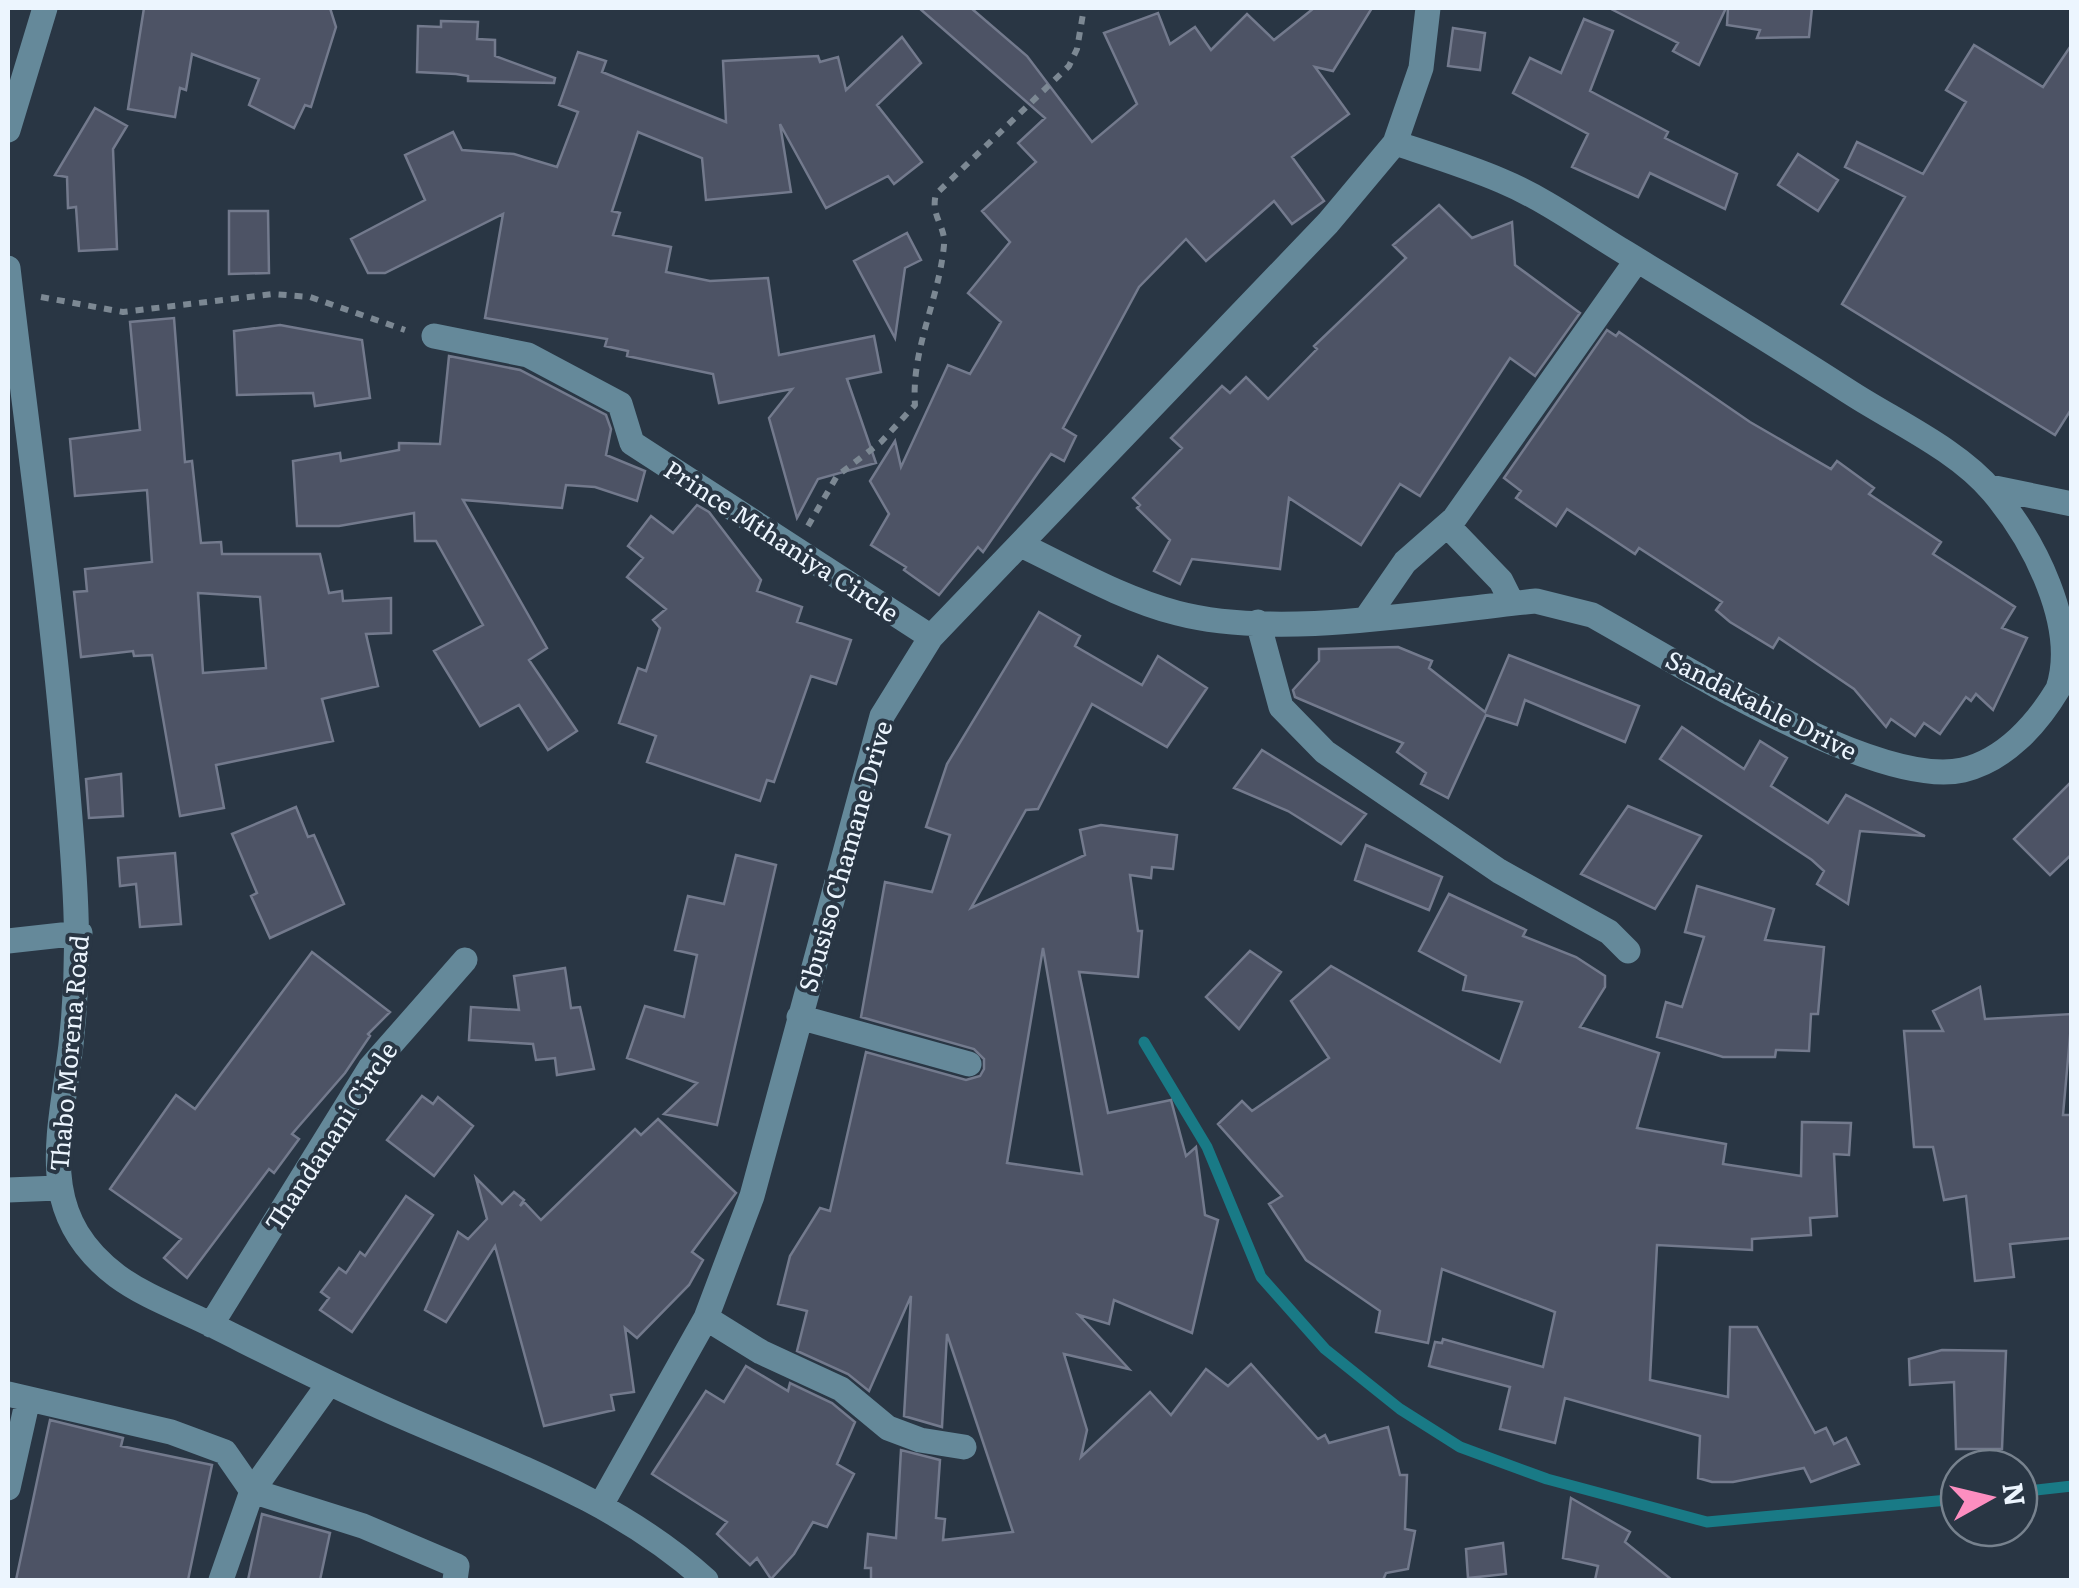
<svg xmlns="http://www.w3.org/2000/svg" width="2079" height="1588" font-family="Literata,serif">
<style>
.lines{fill:none;stroke-linecap:round;stroke-linejoin:round}
.stream{stroke:#197a86;stroke-width:11}
.building{fill:#4d5365;stroke:#737a8d;stroke-width:2.5;fill-rule:evenodd}
.path{stroke:#7c8893;stroke-width:6;stroke-dasharray:8 8;stroke-linecap:butt}
.minor{stroke:#65899a;stroke-width:25}
.labels{text-anchor:middle;dominant-baseline:central;stroke-width:8;stroke-linejoin:round;paint-order:stroke}
.street-label{font-size:25px;fill:#ecf5fe;stroke:#293644}
</style>
<rect width="100%" height="100%" fill="#293644"/>
<g class="lines">
<!-- stream -->
<path class="stream" d="M1144 1042 1207 1147 1261 1277 1325 1349 1400 1409 1460 1447 1547 1479 1707 1522 1959 1499
M2019 1492 2072 1486"/>
</g>
<!-- building -->
<path class="building" d="M144 8H330L336 27 311 107 305 105 294 128 249 105 259 79 192 54 186 90 180 88 175 117 128 109Z
M919 8H971L1027 56 1092 142 1137 104 1104 33 1158 13 1170 44 1195 27 1211 50 1247 14 1274 40 1314 8H1372L1333 71 1315 67 1349 114 1292 157 1324 201 1292 224 1274 201 1206 261 1186 239 1139 287 1063 428 1076 436 1064 461 1051 454 983 552 978 547 939 595 904 570 906 567 871 545 889 514 870 481 895 441 901 467 948 365 970 374 1001 322 968 293 1010 242 982 211 1036 162 1018 143 1045 118Z
M1609 8H1726L1699 65 1673 51 1678 43Z
M1728 8H1812L1809 37 1757 38 1760 30 1727 25Z
M1584 19 1613 31 1590 91 1668 132 1665 138 1737 174 1725 209 1650 173 1638 197 1572 167 1588 134 1513 93 1530 58 1561 73Z
M441 21 478 22 477 39 495 40V56L555 78 554 83 468 81V76L456 74 417 72 418 26 441 27Z
M1453 28 1485 33 1480 70 1448 66Z
M902 37 921 63 877 105 922 162 894 184 888 176 826 208 780 124 791 192 706 200 702 158 638 132 612 211 620 213 613 235 671 247 666 272 710 281 768 278 779 355 874 336 881 372 847 379 876 463 818 479 797 518 769 418 792 389 719 403 713 374 627 356 628 351 605 346 607 339 485 318 503 214 385 273H368L351 239 425 200 405 155 453 132 462 150 514 154 557 167 578 112 559 105 578 52 606 61 602 72 726 122 723 61 818 56 820 62 838 57 846 90Z
M2072 44V408L2055 435 1842 304 1905 197 1845 167 1857 142 1923 174 1966 102 1946 90 1974 45 2043 87Z
M95 108 127 126 113 149 117 249 79 251 76 207 68 208 67 177 55 175Z
M1798 154 1838 180 1818 211 1778 185Z
M1439 205 1472 238 1512 222 1515 265 1580 313 1535 376 1510 358 1420 496 1400 484 1361 545 1289 498 1280 569 1192 559 1180 584 1154 571 1170 540 1137 508 1140 505 1133 498 1182 448 1171 438 1222 386 1230 393 1246 377 1268 399 1317 349 1314 346 1406 258 1393 245Z
M229 211H268L269 273 229 274Z
M907 233 921 260 905 268 895 338 854 261Z
M174 318 185 462 192 461 201 543 221 542 222 554H320L329 593 342 591 343 601 391 598V633L366 634 378 686 322 699 333 741 216 765 224 808 180 816 152 655 134 656 133 651 81 657 74 592 87 591 85 569 152 562 147 490 75 496 70 439 140 430 130 322ZM198 593 260 597 266 668 203 673Z
M280 325 362 340 370 398 315 406 313 393 237 395 234 331Z
M1607 330 1616 336 1619 332 1750 422 1831 469 1837 461 1874 488 1869 494 1941 542 1933 554 2015 607 2002 628 2027 638 1993 710 1976 694 1971 701 1966 697 1940 734 1924 723 1915 736 1891 719 1886 727 1854 689 1779 638 1773 648 1730 622 1716 610 1722 602 1639 548 1635 554 1567 509 1556 526 1516 498 1521 491 1504 478Z
M449 356 520 370 606 415 611 429 606 455 645 471 637 501 595 487 566 485 562 508 463 500 547 648 529 660 577 731 548 750 519 705 480 726 434 651 483 625 436 541H415L414 513 339 526H297L293 461 340 453 341 461 399 450V443L440 444Z
M697 505 709 512 761 580 757 591 802 607 797 622 851 640 836 684 811 676 774 782 767 780 760 801 647 762 656 736 619 723 638 668 646 671 660 628 653 620 666 609 627 577 643 558 628 546 651 516 673 533Z
M1039 612 1080 636 1075 646 1142 685 1158 656 1207 688 1167 747 1092 704 1038 809 1026 810 971 908 1085 855 1080 830 1101 825 1177 835 1173 869 1152 867 1151 878 1130 875 1138 931H1142L1138 977 1079 972 1108 1113 1171 1100 1186 1156 1196 1147 1205 1215 1218 1220 1192 1333 1114 1300 1109 1324 1079 1315 1129 1369 1064 1354 1087 1430 1081 1457 1150 1392 1171 1415 1206 1369 1228 1386 1251 1364 1318 1439 1325 1435 1329 1443 1388 1427 1400 1475H1407L1405 1529 1415 1531 1408 1569 1386 1573 1383 1580H871V1568H865L868 1534 896 1538 901 1450 940 1460 936 1518 945 1519 943 1540 1013 1532 947 1334 942 1427 904 1416 911 1296 869 1391 848 1374 797 1351 807 1311 778 1304 790 1256 820 1208 830 1211 866 1052 966 1080 980 1076 984 1069V1059L974 1049 861 1017 885 882 932 892 950 835 926 827 947 764ZM1043 948 1082 1174 1007 1163Z
M1398 647 1432 661 1429 668 1485 712 1509 655 1639 706 1625 742 1525 700 1517 725 1486 715 1448 798 1421 784 1426 773 1397 752 1403 743 1295 697 1293 690 1319 661V649Z
M1682 727 1744 769 1760 741 1787 758 1771 786 1828 823 1846 795 1925 836 1860 831 1848 904 1817 884 1824 871 1812 860 1660 759Z
M1262 750 1366 814 1341 844 1288 811 1234 788Z
M121 774 123 816 89 818 86 779Z
M2072 781V854L2050 875 2014 839Z
M1628 806 1701 836 1655 909 1581 874Z
M296 807 308 837 314 835 344 904 270 938 251 896 257 893 232 834Z
M1366 845 1442 877 1429 910 1355 880Z
M175 853 181 924 140 927 136 884 120 886 118 858Z
M736 855 776 865 717 1125 664 1114 697 1083 627 1058 645 1006 684 1017 697 955 675 950 688 896 724 904Z
M1697 886 1774 909 1765 940 1824 947 1818 1014H1811L1809 1051 1776 1050 1775 1057H1723L1657 1037 1666 1002 1682 1007 1704 937 1685 932Z
M1449 894 1526 930 1523 936 1576 957 1605 976V987L1580 1027 1659 1053 1637 1128 1726 1144 1723 1164 1801 1176 1802 1122 1851 1123 1849 1155 1834 1154 1837 1216 1810 1218 1811 1235 1752 1239V1250L1657 1245 1650 1380 1728 1397 1730 1327H1757L1815 1433 1826 1428 1834 1444 1846 1438 1859 1464 1811 1482 1804 1468 1733 1482H1712L1698 1478 1700 1436 1565 1398 1555 1443 1500 1429 1510 1387 1429 1366 1435 1342 1442 1343 1443 1339 1543 1367 1555 1312 1442 1269 1428 1343 1376 1332 1380 1311 1306 1260 1269 1204 1282 1196 1218 1124 1242 1101 1252 1111 1329 1058 1291 1001 1331 966 1500 1062 1522 1002 1463 990 1466 976 1419 951Z
M1250 951 1281 972 1239 1029 1206 997Z
M312 952 390 1012 368 1034 370 1036 345 1073 292 1134 299 1139 274 1173 269 1169 187 1278 164 1258 181 1239 110 1189 176 1095 195 1109Z
M565 968 571 1008 580 1007 594 1069 557 1075 555 1058 536 1060 533 1044 469 1040 471 1007 519 1010 514 976Z
M1980 987 1985 1019 2072 1014 2063 1115H2072V1238L2010 1244 2014 1277 1975 1281 1966 1196 1944 1200 1933 1147H1914L1904 1031H1943L1933 1011Z
M422 1096 433 1104 438 1097 473 1126 434 1176 387 1140Z
M658 1119 736 1193 692 1252 703 1260 689 1285 637 1338 625 1328 634 1392 611 1395 614 1410 544 1426 495 1246 446 1322 425 1310 458 1232 468 1239 487 1219 476 1178 502 1204 514 1192 524 1200 520 1206 524 1202 541 1220 635 1129 641 1135Z
M406 1196 433 1215 352 1332 320 1310 329 1298 321 1292 339 1268 346 1273 360 1252 365 1256Z
M1942 1350 2006 1351 2002 1449H1956L1954 1382 1910 1385 1909 1359Z
M746 1366 788 1391 790 1383 832 1403 855 1422 837 1464 854 1474 827 1527 813 1522 794 1554 771 1579 757 1558 750 1565 717 1534 727 1522 652 1474 706 1391 724 1402Z
M50 1420 123 1438 121 1446 212 1465 188 1580H16Z
M1571 1498 1630 1532 1625 1542 1672 1580H1595L1598 1566 1563 1558Z
M262 1514 330 1533 320 1580H248Z
M1503 1543 1506 1574 1468 1578 1466 1549Z"/>
<g class="lines">
<!-- path -->
<path class="path" d="M41 297 123 312 273 294 310 297 405 330
M808 526 837 476 881 442 915 405C911 349 939 300 944 245 946 226 930 216 936 194L1069 66 1077 49 1084 8"/>
<!-- minor -->
<path class="minor" d="M8 130 45 8
M8 268C27 432 51 596 65 760 75 872 84 963 67 1075 55 1155 44 1221 117 1276 147 1298 183 1310 216 1327 280 1359 342 1391 408 1419 516 1466 618 1501 706 1580
M434 336 528 355 620 404 632 443 931 637
M1990 487 2072 504
M1447 525 1501 581 1512 603
M1023 546C1073 570 1123 599 1177 613 1280 640 1430 611 1536 601L1592 615C1672 659 1877 790 1963 770 2005 760 2037 724 2058 689 2079 626 2033 539 1993 492 1958 450 1896 422 1851 393 1777 345 1701 299 1626 253 1586 229 1545 199 1502 181 1467 166 1431 155 1395 143
M1367 617 1405 562 1454 519 1637 260
M1258 622 1281 707 1325 752 1499 871 1609 932 1628 951
M8 941 80 933
M799 1017 969 1064
M8 1190 58 1188
M706 1318 761 1352 841 1389 888 1428 920 1440 964 1447
M211 1325 370 1068 465 960
M8 1394 171 1432 225 1452 252 1491 363 1526 457 1566 455 1580
M8 1488 28 1399
M602 1503 706 1318 752 1196 882 716 931 637 1328 223 1395 143 1421 68 1428 8
M221 1580 252 1491 328 1385"/>
</g>
<g class="labels">
<!-- street labels -->
<g class="street-label">
<text transform="translate(782 540) rotate(33)">Prince Mthaniya Circle</text>
<text transform="translate(1762 704) rotate(27)">Sandakahle Drive</text>
<text transform="translate(844 856) rotate(-74)">Sbusiso Chamane Drive</text>
<text transform="translate(68 1053) rotate(-85)">Thabo Morena Road</text>
<text transform="translate(330 1136) rotate(-57)">Thandanani Circle</text>
</g>
</g>
<!-- border -->
<rect width="2079" height="1588" fill="none" stroke="#ecf5fe" stroke-width="20"/>
<!-- north arrow -->
<g transform="translate(1989 1498) rotate(82)"><circle r="48" fill="#293644" stroke="#77828e" stroke-width="2.5"/>
<path d="M0-8L18 38L0 25L-18 38Z" fill="#fd8ec0"/>
<text y="-15" font-size="28" font-weight="bold" text-anchor="middle" fill="#ecf5fe">N</text>
</g>
</svg>
